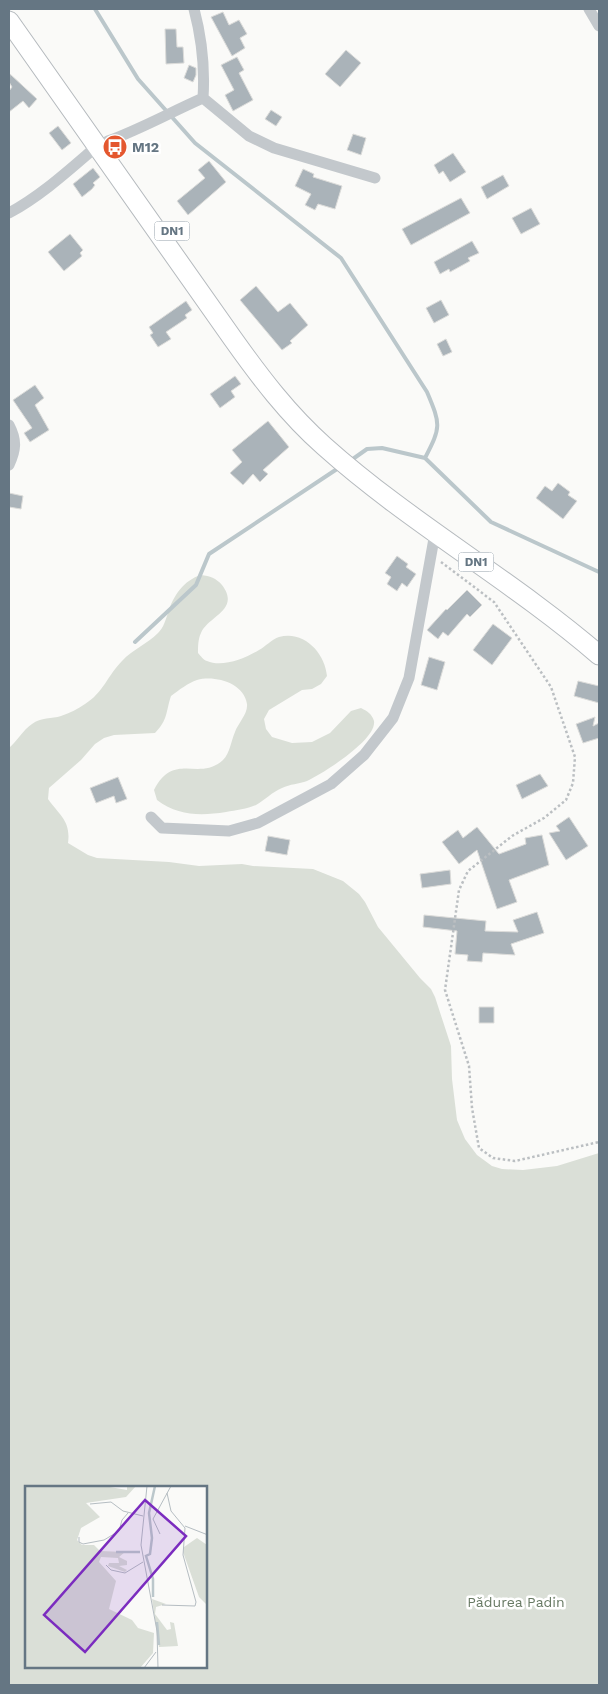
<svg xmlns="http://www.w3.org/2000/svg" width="608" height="1694" font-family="'Work Sans',sans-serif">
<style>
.green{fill:#dadfd7;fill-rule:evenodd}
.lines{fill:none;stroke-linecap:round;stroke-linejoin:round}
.stream{stroke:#bbc7cb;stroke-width:4}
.building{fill:#aab3b9;stroke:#dcdcda}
.primary-casing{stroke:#b5babe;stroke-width:21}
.path{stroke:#bbbfc2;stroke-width:2.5;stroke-dasharray:2.5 2.5;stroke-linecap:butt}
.street{stroke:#c3c8cc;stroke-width:11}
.primary{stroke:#fff;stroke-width:19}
.labels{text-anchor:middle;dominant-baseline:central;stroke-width:5;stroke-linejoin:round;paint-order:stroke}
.shield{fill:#fff;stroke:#939fa8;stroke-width:1}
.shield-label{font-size:12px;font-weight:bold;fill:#657683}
.poi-label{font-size:14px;font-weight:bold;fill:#657683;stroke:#fff;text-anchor:start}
.park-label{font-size:14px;fill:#687a64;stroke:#fff}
.inset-river{fill:none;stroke:#bbc7cb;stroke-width:2.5}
.inset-road{fill:none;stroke:#b5bdc2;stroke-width:1}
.view{fill:#7b2cbf;fill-opacity:0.15;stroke:#7b2cbf;stroke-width:2.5}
.inset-edge{fill:none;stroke:#657683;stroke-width:2.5}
</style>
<rect width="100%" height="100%" fill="#fafaf8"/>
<!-- green -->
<path class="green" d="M201 575C210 576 216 578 222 585 241 610 208 616 201 633 198 639 198 647 198 653 201 656 203 660 207 661 222 668 246 658 259 650 265 647 272 639 279 637 304 630 325 653 327 676L321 684 312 689 302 690 269 710 264 719 266 729 272 737 292 743 312 742 330 733 351 711 361 708C367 711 372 714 374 721 377 740 322 774 307 781 299 784 290 784 282 788 272 792 265 800 256 805 247 809 236 810 226 812 201 816 178 816 157 800L154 790C174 751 199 782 223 760 230 753 231 741 235 732 238 723 248 714 247 704 244 683 215 675 197 680 188 683 179 690 171 696 166 711 168 720 155 733L114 735 104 738 95 744 81 760 49 788 48 799C60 816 71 821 68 843L88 855 97 858 169 862 199 866 242 864 253 866 313 869 343 881 359 894 365 902 378 927 420 978 431 989 435 997 451 1046 452 1079 457 1120 465 1139 477 1155 492 1166 502 1169 523 1170 557 1166 599 1153V1685H9V748C17 741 23 730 32 724 41 717 52 719 61 716 70 713 78 709 85 704 103 693 108 675 122 661 132 650 147 644 158 633 164 627 165 621 168 613 173 596 184 580 201 575ZM26 1488H206V1668H26Z"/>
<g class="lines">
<!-- stream -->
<path class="stream" d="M95 9 138 79 195 143 341 258 427 392C441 425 441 427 425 458
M350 461 367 449 382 448 425 458 491 522 599 572
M135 642 196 585 209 554 340 467"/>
</g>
<!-- building -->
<path class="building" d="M223 12 229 25 239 20 247 34 240 38 245 48 232 56 211 17Z
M165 29H176L177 47H183L184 63 166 64Z
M346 50 361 63 340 87 325 74Z
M237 57 244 70 239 73 253 100 233 111 225 95 234 90 221 65Z
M189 65 196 68V75L193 82 184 78Z
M10 74 37 99 29 108 23 101 9 112V91L12 87 9 82Z
M271 110 282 117 276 126 265 119Z
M58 126 71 143 62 150 49 133Z
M353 134 366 138 361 155 347 150Z
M453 153 466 172 450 182 443 171 439 174 434 165Z
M209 161 226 182 188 215 177 201 205 178 198 170Z
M93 168 100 177 93 183 95 185 92 189 82 197 73 184Z
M303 169 314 174 313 177 342 186 335 209 318 204 315 210 305 205 311 194 295 186Z
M503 175 509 186 487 199 481 187Z
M461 198 470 213 411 245 402 229Z
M531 208 540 224 521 234 512 218Z
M70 234 83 250 80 253 82 256 64 271 48 252Z
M472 241 479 253 468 258 470 261 450 272 449 269 440 274 434 262Z
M256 286 278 312 290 303 308 325 290 341 292 343 282 350 240 300Z
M441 300 449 315 434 323 426 308Z
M186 301 192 310 185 315 187 318 166 332 171 339 158 347 150 335 153 333 149 327Z
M446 339 452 352 443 356 437 344Z
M235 376 241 384 231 391 235 397 220 408 210 394Z
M35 385 44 398 35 405 49 430 30 442 24 433 32 428 13 400Z
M268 421 289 447 263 470 268 474 260 482 253 474 243 485 230 473 242 462 232 450Z
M558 483 570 492 568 495 577 501 563 519 536 498 545 486 552 491Z
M9 493 23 496 21 509 9 507Z
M397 556 408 564 406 567 416 574 407 587 402 583 397 591 387 584 391 577 385 573Z
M467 590 482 605 470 617 467 614 448 636 443 632 438 639 427 630 446 609 447 610Z
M493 624 512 638 492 665 473 650Z
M429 657 445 662 437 690 421 685Z
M578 681 599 686V703L574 696Z
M595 717 593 726 599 723V738L583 743 576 724Z
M540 774 548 786 522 799 516 785Z
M118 777 127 799 116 803 114 796 96 803 90 788Z
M569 817 588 846 566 860 549 833 560 831 556 826Z
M477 827 499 854 526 844 525 838 542 835 549 865 509 880 517 902 497 909 477 850 459 864 442 842 458 830 463 838Z
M268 836 290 840 287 855 265 851Z
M450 870 451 884 422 888 420 874Z
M537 912 544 933 511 944 515 955 483 953 482 962 467 961 468 955 455 954 457 931 423 927 424 915 486 921 485 931 518 932 513 920Z
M479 1007H494V1023H479Z"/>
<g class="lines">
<defs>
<path id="primary" d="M9 21 233 339C260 377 288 414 324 446 410 523 512 580 599 655"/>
</defs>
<!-- primary casing -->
<use href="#primary" class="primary-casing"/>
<!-- path -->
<path class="path" d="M441 562 494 602 551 687 575 757 573 783 566 800 544 818 512 836 468 871 459 890 445 990 469 1066 472 1108 479 1148 493 1158 515 1161 599 1142"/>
<!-- street -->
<path class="street" d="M194 9C202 39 205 67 203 98
M589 9 599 26
M203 98 249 136 274 148 375 178
M108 141C141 129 171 112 203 98
M9 213C42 195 69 170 97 146
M9 425C17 440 16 450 9 465
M151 817 162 828 229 831 258 823 331 784 364 755 393 718 409 678 435 533"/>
<!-- primary -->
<use href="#primary" class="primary"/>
</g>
<!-- icons -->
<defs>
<symbol id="bus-disc" viewBox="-11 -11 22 22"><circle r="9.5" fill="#e4572e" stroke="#fff"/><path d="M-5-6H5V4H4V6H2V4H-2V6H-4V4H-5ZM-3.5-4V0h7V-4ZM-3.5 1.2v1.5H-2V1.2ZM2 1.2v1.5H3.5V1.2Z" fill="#fff"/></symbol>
</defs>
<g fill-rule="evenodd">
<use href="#bus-disc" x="101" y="133" width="28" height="28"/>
</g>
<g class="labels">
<!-- shield labels -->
<g class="shield">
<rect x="154.5" y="221.5" width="35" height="19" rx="4"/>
<rect x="458.5" y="552.5" width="35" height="19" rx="4"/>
</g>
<g class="shield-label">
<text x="172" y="231">DN1</text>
<text x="476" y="562">DN1</text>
</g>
<!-- poi labels -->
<g class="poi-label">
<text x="132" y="147">M12</text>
</g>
<!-- park labels -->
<g class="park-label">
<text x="516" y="1602">Pădurea Padin</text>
</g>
</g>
<!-- overview -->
<g transform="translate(25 1486)">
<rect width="182" height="182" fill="#fafaf8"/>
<path d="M0 0H79L102 4V0H111L101 11 61 17 75 31 56 42 52 54 57 59H69L75 65 100 66 94 71 102 75V79L94 80 102 84 100 86 83 80 84 77H94L93 72 76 71 74 76 91 95 84 123 107 134 113 142 129 147 128 167 115 182H0ZM172 52 182 59V119L174 111 158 66 159 61ZM127 113 141 118 131 121 130 128 142 144 146 143 145 136 149 137 153 160 134 161Z" fill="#dadfd7"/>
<path class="inset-river" d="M91 66H115M128 111V93L121 70 125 68 127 52 124 27 130 0M132 136 134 159"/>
<path class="inset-road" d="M122 0 116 59 132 145 133 182M65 18 86 16 98 25 118 30M160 40 183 49M135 48 128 33 146 0M54 51V56L58 58 79 54 94 45 97 34 103 27M81 79 86 84 100 87 118 76M137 119 170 120 171 116 158 69 160 42 146 25 142 7M119 182 131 166"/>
<path class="view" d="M120 14 161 50 60 166 19 129Z"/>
<rect width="182" height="182" class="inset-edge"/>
</g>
<!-- border -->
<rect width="608" height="1694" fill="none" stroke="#657683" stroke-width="20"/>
</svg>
